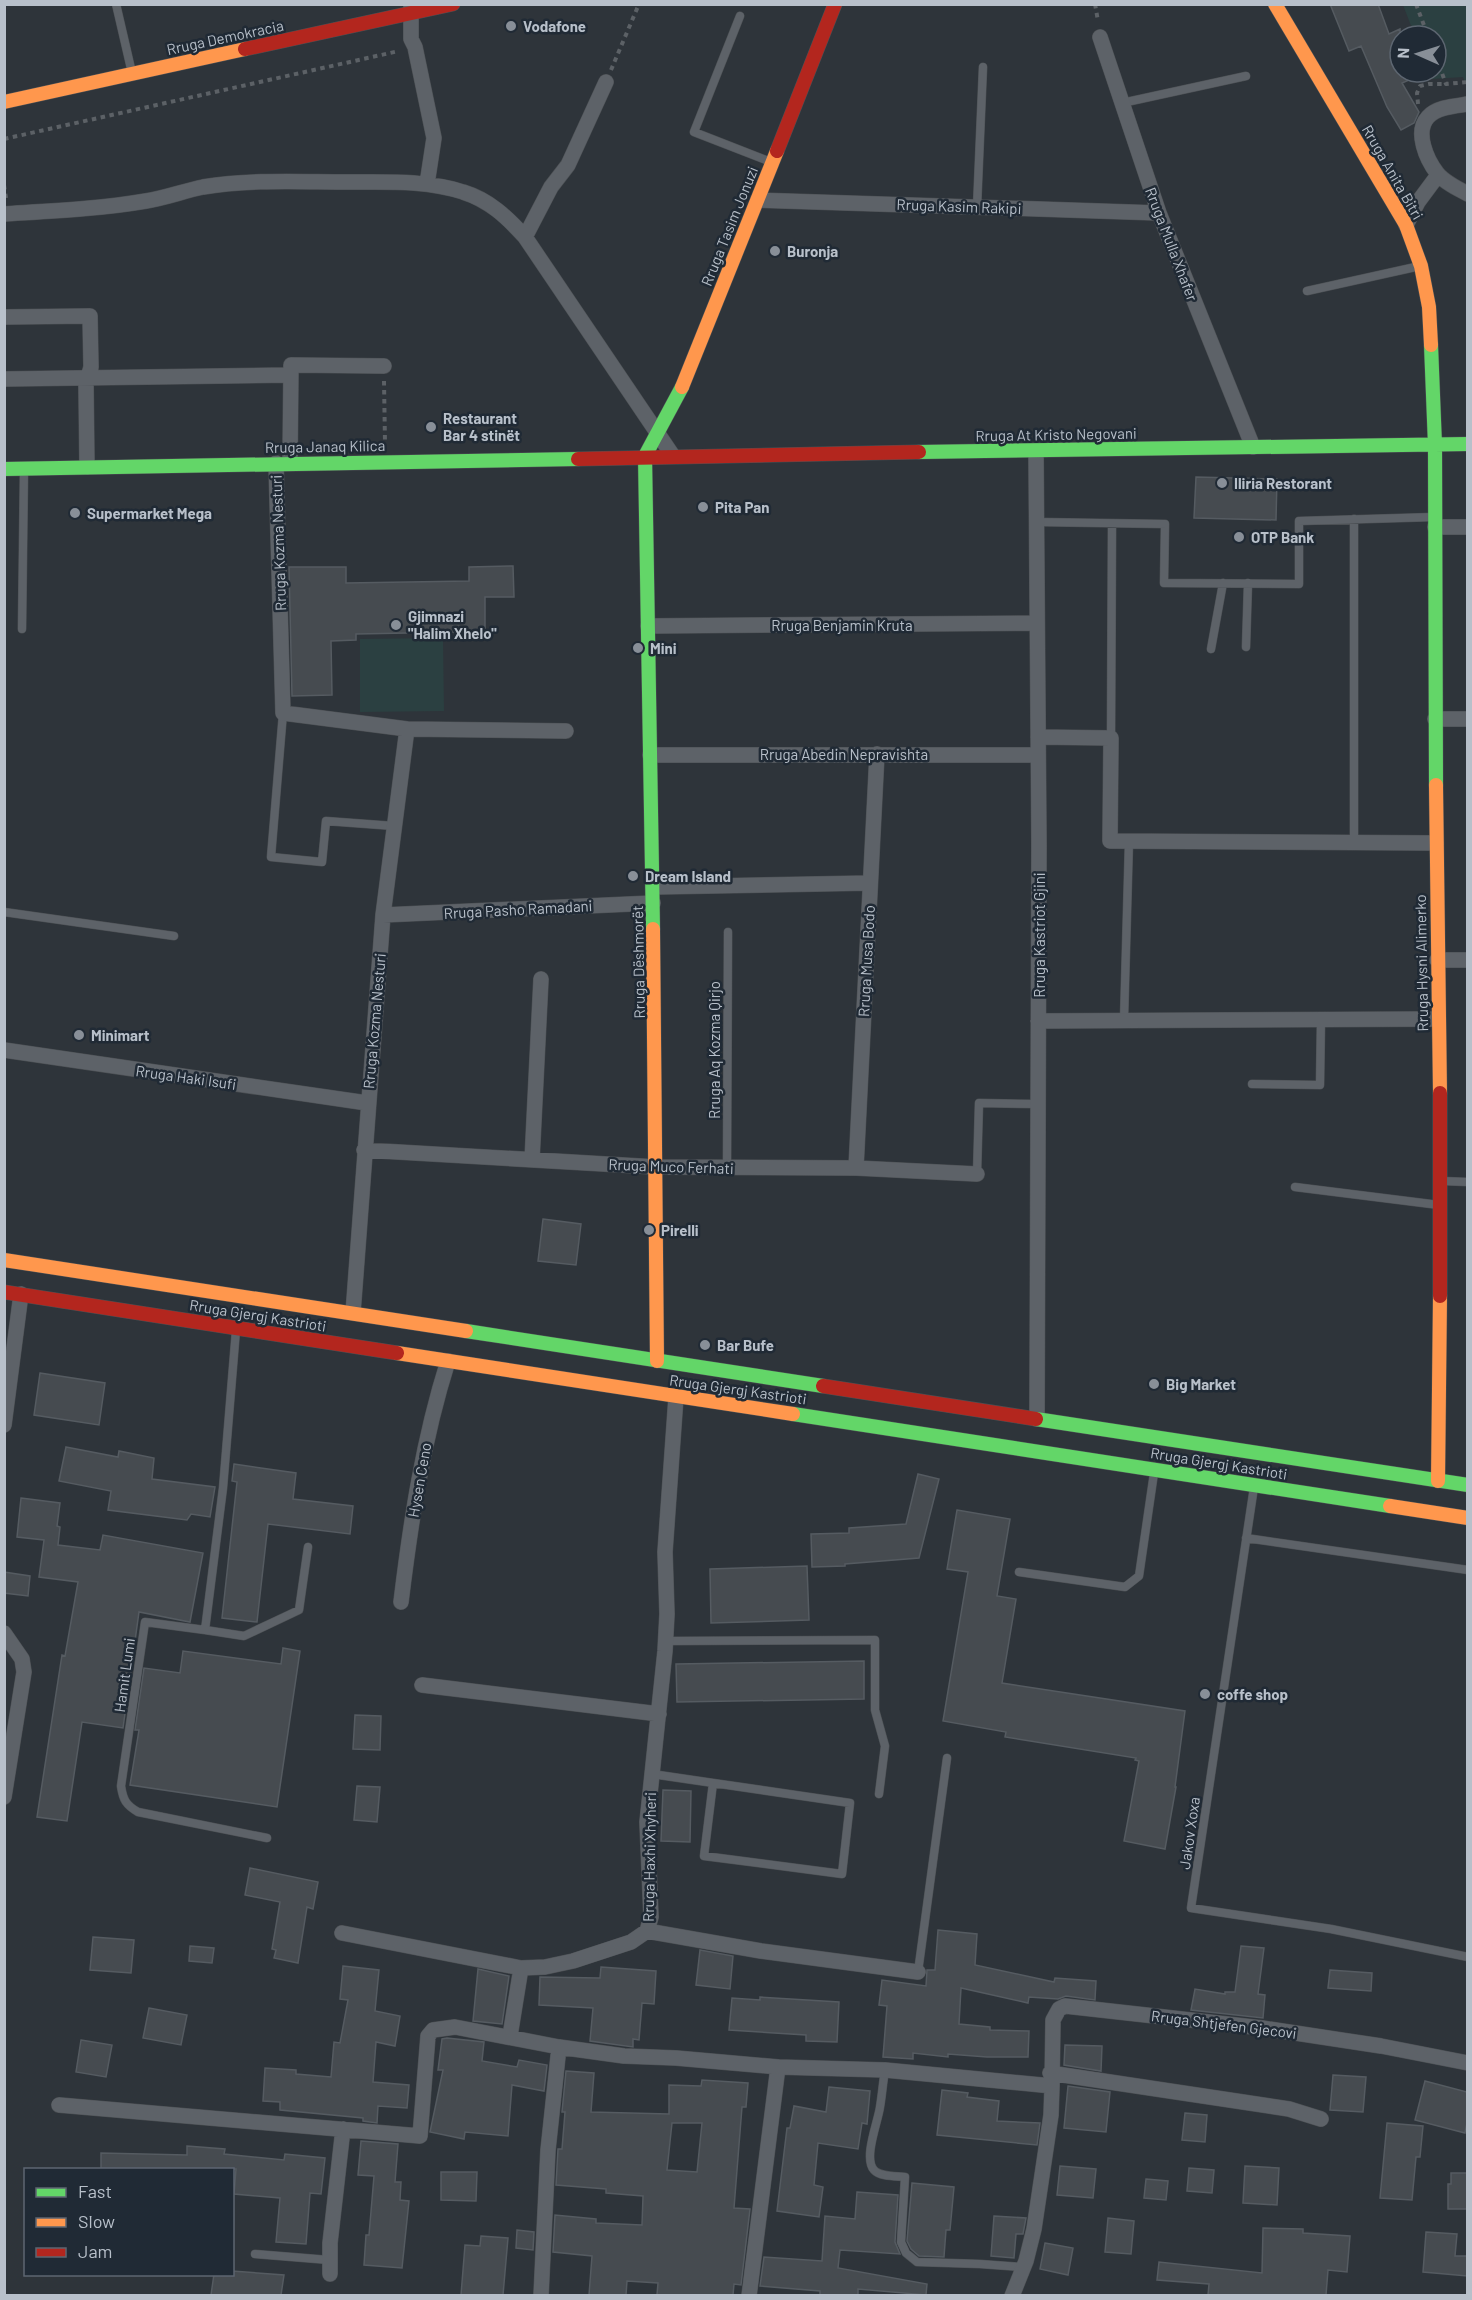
<svg xmlns="http://www.w3.org/2000/svg" width="1472" height="2300" font-family="Barlow,sans-serif">
<style>
.green{fill:#2b4041}
.building{fill:#464b50;stroke:#555b61;stroke-width:1.5;fill-rule:evenodd}
.lines{fill:none;stroke-linecap:round;stroke-linejoin:round}
.lane-casing{stroke:#4c5054;stroke-width:9}
.street-casing{stroke:#4c5054;stroke-width:16}
.fast-casing{stroke:#4c5054;stroke-width:15}
.slow-casing{stroke:#4c5054;stroke-width:15}
.jam-casing{stroke:#4c5054;stroke-width:15}
.path{stroke:#5c6166;stroke-width:4;stroke-dasharray:4.5 4.5;stroke-linecap:butt}
.lane{stroke:#5d6268;stroke-width:8}
.street{stroke:#5d6268;stroke-width:15}
.fast{stroke:#63d668;stroke-width:14}
.slow{stroke:#ff974d;stroke-width:14}
.jam{stroke:#b3261e;stroke-width:14}
.poi-dot{fill:#888f98;stroke:#202a35;stroke-width:2}
.labels{text-anchor:middle;dominant-baseline:central;stroke-width:5;stroke-linejoin:round;paint-order:stroke}
.poi-label{font-size:15px;font-weight:bold;fill:#b8c0ca;stroke:#202a35;text-anchor:start}
.street-label{font-size:15px;fill:#b8c0ca;stroke:#202a35}
</style>
<rect width="100%" height="100%" fill="#2e343a"/>
<!-- green -->
<path class="green" d="M1403 5H1467V88L1463 77 1431 79 1428 72H1436V36H1415Z
M443 638 444 711 360 712V639Z"/>
<!-- building -->
<path class="building" d="M1330 4H1378L1389 34 1400 29V72H1427L1402 83 1419 112 1414 123 1401 130 1387 107 1361 46 1349 51Z
M1196 477 1277 479 1276 520 1194 518Z
M513 566 514 597H485V638L460 639V632L356 634V640L331 641 332 695 292 696 289 567H346V583L469 581V567Z
M543 1219 581 1224 576 1265 538 1261Z
M40 1373 105 1383 99 1425 34 1415Z
M66 1447 118 1457 119 1451 154 1458 152 1479 215 1487 210 1517 191 1514 187 1520 108 1510 111 1491 59 1481Z
M234 1464 296 1473 293 1499 353 1506 350 1534 268 1524 257 1622 222 1618 237 1482 232 1481Z
M918 1474 939 1479 919 1558 845 1564V1566L812 1567 811 1534 849 1533V1528L906 1524Z
M21 1498 60 1503 57 1526 60 1527 58 1545 100 1550 103 1535 203 1553 190 1622 139 1612 123 1728 82 1722 67 1821 37 1817 62 1655 65 1656 78 1582 39 1577 44 1540 17 1537Z
M957 1510 1010 1519 997 1596 1016 1599 1002 1683 1185 1711 1175 1787H1176L1165 1849 1124 1841 1139 1761 1135 1760 1136 1758 1005 1737 1006 1732 943 1721 968 1572 947 1569Z
M807 1566 809 1620 711 1623 710 1569Z
M4 1572 30 1576 28 1596 4 1593Z
M283 1648 300 1651 277 1807 130 1785 139 1730H135L144 1668 180 1673 183 1651 281 1664Z
M864 1661V1699L677 1702 676 1664Z
M355 1715 381 1716 380 1750 353 1749Z
M357 1786 380 1787 377 1822 354 1820Z
M663 1790 691 1791 690 1842 661 1841Z
M250 1868 318 1882 313 1909 307 1907 298 1963 274 1958 276 1950 272 1949 280 1902 245 1895Z
M938 1930 977 1934 975 1965 1054 1982 1055 1978 1096 1981 1095 2000 1066 1996 1058 1999 1029 1997 1028 2003 961 1988 959 2024 990 2027V2030L1029 2031 1028 2057H987L948 2054V2057L913 2053V2059L883 2057 887 2006 879 2005 882 1980 926 1986 927 1970H935Z
M93 1937 134 1940 131 1973 90 1970Z
M190 1946 214 1948 212 1963 189 1961Z
M1241 1946 1264 1948 1258 1994 1265 1995 1263 2018 1191 2010 1195 1989 1225 1994V1992H1235Z
M700 1950 733 1956 730 1989 696 1985Z
M343 1966 379 1970 375 2011 400 2016 395 2046 376 2042 373 2082 409 2085 407 2108 378 2106 377 2123 363 2121V2118L280 2110V2102L263 2101 265 2068 296 2070V2074L331 2077 334 2042 340 2043 348 2000 340 1999Z
M601 1967 656 1971 654 2004 642 2003 639 2040 633 2039V2047L590 2041 593 2008 539 2005 540 1977 600 1978Z
M478 1969 509 1976 502 2024 473 2021Z
M1330 1970 1372 1973 1371 1991 1328 1988Z
M760 1997 839 2002 837 2042 806 2041V2035L729 2030 732 1998 760 2000Z
M149 2008 187 2015 181 2045 143 2038Z
M447 2038 484 2042 482 2061 517 2067 519 2060 547 2065 544 2091 512 2085 508 2136 465 2132 464 2139 430 2132 443 2070H438L442 2039Z
M81 2040 112 2045 106 2077 76 2072Z
M1065 2045 1102 2046 1101 2071 1064 2065Z
M566 2071 594 2073 591 2112 669 2114V2085L701 2086 702 2080 748 2083 746 2107H742L734 2208 750 2209 741 2285 734 2284 733 2295H657L658 2283 627 2281 626 2295H589L592 2256 553 2252 555 2215 596 2219V2223L642 2225 643 2196 606 2193V2189L556 2185 558 2149H562L565 2112H562ZM672 2123H702L697 2172 667 2170Z
M1333 2075 1366 2077 1363 2112 1330 2110Z
M1425 2081 1467 2092V2123L1465 2133 1415 2120Z
M1068 2086 1110 2092 1106 2132 1064 2128Z
M829 2087 870 2091 867 2124 862 2123 858 2149 818 2143 814 2185 823 2187 819 2217 777 2211 787 2128H790L794 2106 826 2112Z
M942 2090 968 2093 967 2097 999 2101 997 2121 1040 2123 1037 2145 937 2135Z
M1185 2113 1207 2115 1205 2142 1182 2140Z
M1387 2123 1423 2126 1420 2157H1416L1412 2200 1380 2198Z
M361 2141 398 2144 395 2182H401L400 2200 409 2201 402 2268 364 2265 366 2235H369L374 2176 358 2175Z
M187 2146 225 2149 224 2154 284 2160 285 2154 325 2158 321 2194 310 2193 306 2244 276 2242 280 2198 234 2194 236 2169H101V2153L187 2155Z
M1060 2166 1096 2169 1093 2198 1057 2195Z
M1245 2166 1279 2168 1277 2205 1243 2203Z
M1189 2168 1214 2170 1212 2193 1187 2191Z
M441 2172H477L476 2201 441 2200Z
M1451 2173H1467V2209H1448V2184H1451Z
M1146 2179 1168 2181 1166 2200 1144 2198Z
M912 2183 954 2187 950 2230H946L944 2257 919 2256 911 2249 907 2241Z
M857 2192 898 2195 895 2242 900 2254 840 2250 838 2268 927 2284 926 2295 858 2289V2295H820V2291L760 2286 764 2257 822 2261 825 2216 855 2219Z
M994 2216 1026 2218 1023 2234H1016L1014 2258 991 2256Z
M1108 2218 1134 2221 1131 2254 1105 2252Z
M1263 2228 1303 2229V2233L1350 2236 1347 2272 1328 2270 1326 2295H1208L1209 2284 1157 2280 1159 2262 1262 2273Z
M517 2230 534 2232 533 2250 516 2248Z
M1426 2232 1457 2234 1455 2256H1467V2276L1423 2272Z
M481 2236 508 2238 503 2295H461L465 2245 480 2246Z
M1045 2243 1073 2248 1068 2275 1040 2269Z
M232 2271 284 2275 281 2295H211L214 2274H232Z"/>
<g class="lines">
<defs>
<path id="lane" d="M116 4 132 73
M740 16 694 132 771 162
M1122 103 1246 76
M977 207 983 67
M1307 291 1420 266
M1036 522 1165 524 1164 583 1299 584V521L1434 517
M22 629 24 469
M1246 647 1248 583
M1211 649 1223 583
M283 713 271 857 322 862 326 821 394 826
M1111 738 1112 524
M1354 843V519
M4 912 174 936
M1124 1020 1129 841
M1252 1084 1320 1085 1321 1019
M727 1168 728 932
M977 1174 979 1103 1038 1104
M1442 1181 1468 1182
M1295 1187 1439 1205
M236 1330 223 1488 205 1630 145 1622 121 1786C123 1800 126 1805 138 1812L267 1838
M1254 1487 1191 1908 1331 1929 1468 1957
M1246 1538 1468 1570
M1019 1572 1125 1587 1139 1576 1154 1473
M205 1630 244 1636 299 1610 308 1547
M666 1641 875 1640V1710L885 1746 879 1794
M652 1774 850 1803 842 1874 704 1856 713 1783
M918 1972 947 1758
M885 2070C883 2082 882 2095 880 2107 878 2122 863 2158 874 2170 880 2177 896 2176 905 2177L901 2242 906 2253 917 2262 980 2264 1023 2267
M255 2254 329 2260"/>
<path id="street" d="M411 4V39L415 47 434 138 427 184
M1100 37 1159 213 1253 447
M1468 104C1455 106 1437 107 1428 117 1414 132 1427 160 1437 173 1444 182 1458 189 1468 194
M758 200 1159 213
M4 214C52 211 99 209 146 201 165 198 184 191 203 187 251 179 301 182 349 182 387 182 427 180 463 192 489 200 507 217 525 237L673 456
M1406 225 1418 202 1438 175
M525 237 551 187 568 165 606 82
M4 317 90 316 91 367 86 385 87 467
M4 379 290 375
M1036 451 1039 845 1037 1419
M276 463 283 713 407 729 566 731
M290 463 291 365 384 366
M1435 527H1468
M648 626 1037 623
M1435 719H1468
M1038 737 1111 738 1110 841 1436 843
M650 755H1038
M653 887 870 883
M383 915 653 903
M1437 960H1468
M1038 1021 1438 1019
M4 1050 367 1103
M364 1150 656 1167 856 1168 977 1174
M532 1160 541 979
M856 1168 877 754
M353 1313 383 915 407 729
M4 1425 21 1294
M401 1602C411 1520 423 1440 448 1361
M4 1633 22 1659 24 1672 4 1797
M422 1685 659 1714
M647 1931 761 1951 918 1972
M342 1933 521 1968 545 1967 573 1961 631 1942 647 1931 651 1917 647 1822 665 1651 667 1614 665 1552 676 1397
M510 2036 521 1968
M1050 2073 1289 2109 1321 2119
M1052 2086 1053 2020 1059 2009 1065 2006 1262 2028 1381 2046 1468 2063
M59 2105 420 2136 428 2036 433 2030 455 2027 559 2047 624 2056 676 2058 778 2067 885 2070 1052 2086 1051 2115 1034 2229 1026 2261 1012 2296
M330 2274V2243L343 2129
M541 2296 548 2150 559 2047
M749 2296 778 2067"/>
<path id="fast" d="M1431 345 1435 445 1436 785
M919 452 1468 444
M4 469 578 459
M653 929 645 456 682 387
M466 1331 823 1386
M793 1414 1390 1506
M1036 1419 1468 1485"/>
<path id="slow" d="M1275 4 1406 225 1421 266 1429 307 1431 345
M4 102 245 49
M682 387 777 151
M1436 785 1440 1093
M653 929 657 1361
M4 1260 466 1331
M397 1353 793 1414
M1438 1481 1440 1296
M1390 1506 1468 1518"/>
<path id="jam" d="M245 49 453 4
M777 151 835 4
M578 459 919 452
M1440 1093V1296
M4 1292 397 1353
M823 1386 1036 1419"/>
</defs>
<!-- lane casing -->
<use href="#lane" class="lane-casing"/>
<!-- street casing -->
<use href="#street" class="street-casing"/>
<!-- fast casing -->
<use href="#fast" class="fast-casing"/>
<!-- slow casing -->
<use href="#slow" class="slow-casing"/>
<!-- jam casing -->
<use href="#jam" class="jam-casing"/>
<!-- path -->
<path class="path" d="M1095 4 1098 21
M1416 4 1428 36
M1436 57 1446 84 1468 82
M611 70 639 4
M1418 104 1417 93 1420 86 1429 84H1446
M4 139 399 51
M4 185 6 198
M384 381 385 443"/>
<!-- lane -->
<use href="#lane" class="lane"/>
<!-- street -->
<use href="#street" class="street"/>
<!-- fast -->
<use href="#fast" class="fast"/>
<!-- slow -->
<use href="#slow" class="slow"/>
<!-- jam -->
<use href="#jam" class="jam"/>
</g>
<!-- markers -->
<g class="poi-dot">
<circle cx="511" cy="26" r="6"/>
<circle cx="775" cy="251" r="6"/>
<circle cx="431" cy="427" r="6"/>
<circle cx="1222" cy="483" r="6"/>
<circle cx="703" cy="507" r="6"/>
<circle cx="75" cy="513" r="6"/>
<circle cx="1239" cy="537" r="6"/>
<circle cx="396" cy="625" r="6"/>
<circle cx="638" cy="648" r="6"/>
<circle cx="633" cy="876" r="6"/>
<circle cx="79" cy="1035" r="6"/>
<circle cx="649" cy="1230" r="6"/>
<circle cx="705" cy="1345" r="6"/>
<circle cx="1154" cy="1384" r="6"/>
<circle cx="1205" cy="1694" r="6"/>
</g>
<g class="labels">
<!-- poi labels -->
<g class="poi-label">
<text x="523" y="26">Vodafone</text>
<text x="787" y="251">Buronja</text>
<text x="443" y="418">Restaurant<tspan x="443" dy="17">Bar 4 stinët</tspan></text>
<text x="1234" y="483">Iliria Restorant</text>
<text x="715" y="507">Pita Pan</text>
<text x="87" y="513">Supermarket Mega</text>
<text x="1251" y="537">OTP Bank</text>
<text x="408" y="616">Gjimnazi<tspan x="408" dy="17">"Halim Xhelo"</tspan></text>
<text x="650" y="648">Mini</text>
<text x="645" y="876">Dream Island</text>
<text x="91" y="1035">Minimart</text>
<text x="661" y="1230">Pirelli</text>
<text x="717" y="1345">Bar Bufe</text>
<text x="1166" y="1384">Big Market</text>
<text x="1217" y="1694">coffe shop</text>
</g>
<!-- street labels -->
<g class="street-label">
<text transform="translate(225 37) rotate(-12)">Rruga Demokracia</text>
<text transform="translate(1393 172) rotate(60)">Rruga Anita Bitri</text>
<text transform="translate(959 206) rotate(2)">Rruga Kasim Rakipi</text>
<text transform="translate(729 226) rotate(-68)">Rruga Tasim Jonuzi</text>
<text transform="translate(1172 244) rotate(69)">Rruga Mulla Xhafer</text>
<text transform="translate(1056 434) rotate(-1)">Rruga At Kristo Negovani</text>
<text transform="translate(325 446) rotate(-1)">Rruga Janaq Kilica</text>
<text transform="translate(278 543) rotate(-92)">Rruga Kozma Nesturi</text>
<text x="842" y="625">Rruga Benjamin Kruta</text>
<text x="844" y="754">Rruga Abedin Nepravishta</text>
<text transform="translate(518 909) rotate(-3)">Rruga Pasho Ramadani</text>
<text transform="translate(1039 935) rotate(-90)">Rruga Kastriot Gjini</text>
<text transform="translate(866 961) rotate(-87)">Rruga Musa Bodo</text>
<text transform="translate(638 962) rotate(-91)">Rruga Dëshmorët</text>
<text transform="translate(1421 963) rotate(-91)">Rruga Hysni Alimerko</text>
<text transform="translate(374 1021) rotate(-85)">Rruga Kozma Nesturi</text>
<text transform="translate(714 1050) rotate(-90)">Rruga Aq Kozma Qirjo</text>
<text transform="translate(186 1077) rotate(8)">Rruga Haki Isufi</text>
<text transform="translate(671 1166) rotate(2)">Rruga Muco Ferhati</text>
<text transform="translate(258 1315) rotate(9)">Rruga Gjergj Kastrioti</text>
<text transform="translate(738 1389) rotate(8)">Rruga Gjergj Kastrioti</text>
<text transform="translate(1219 1463) rotate(9)">Rruga Gjergj Kastrioti</text>
<text transform="translate(419 1480) rotate(-80)">Hysen Ceno</text>
<text transform="translate(124 1675) rotate(-82)">Hamit Lumi</text>
<text transform="translate(1189 1833) rotate(-82)">Jakov Xoxa</text>
<text transform="translate(649 1857) rotate(-89)">Rruga Haxhi Xhyheri</text>
<text transform="translate(1224 2024) rotate(7)">Rruga Shtjefen Gjecovi</text>
</g>
</g>
<!-- border -->
<rect width="1472" height="2300" fill="none" stroke="#b8c0ca" stroke-width="12"/>
<!-- legend -->
<rect x="24" y="2168" width="210" height="108" fill="#202a35" stroke="#5d6671" stroke-width="1.5"/>
<rect x="36" y="2188" width="30" height="9" fill="#63d668" stroke="#5d6671" stroke-width="1.5"/>
<text x="78" y="2198" font-size="18" fill="#b8c0ca">Fast</text>
<rect x="36" y="2218" width="30" height="9" fill="#ff974d" stroke="#5d6671" stroke-width="1.5"/>
<text x="78" y="2228" font-size="18" fill="#b8c0ca">Slow</text>
<rect x="36" y="2248" width="30" height="9" fill="#b3261e" stroke="#5d6671" stroke-width="1.5"/>
<text x="78" y="2258" font-size="18" fill="#b8c0ca">Jam</text>
<!-- north arrow -->
<g transform="translate(1418 54) rotate(273)"><circle r="28" fill="#202a35" stroke="#5d6671" stroke-width="1.5"/>
<path d="M0-4.5L10 22L0 15L-10 22Z" fill="#888f98"/>
<text y="-9" font-size="16" font-weight="bold" text-anchor="middle" fill="#b8c0ca">N</text>
</g>
</svg>
